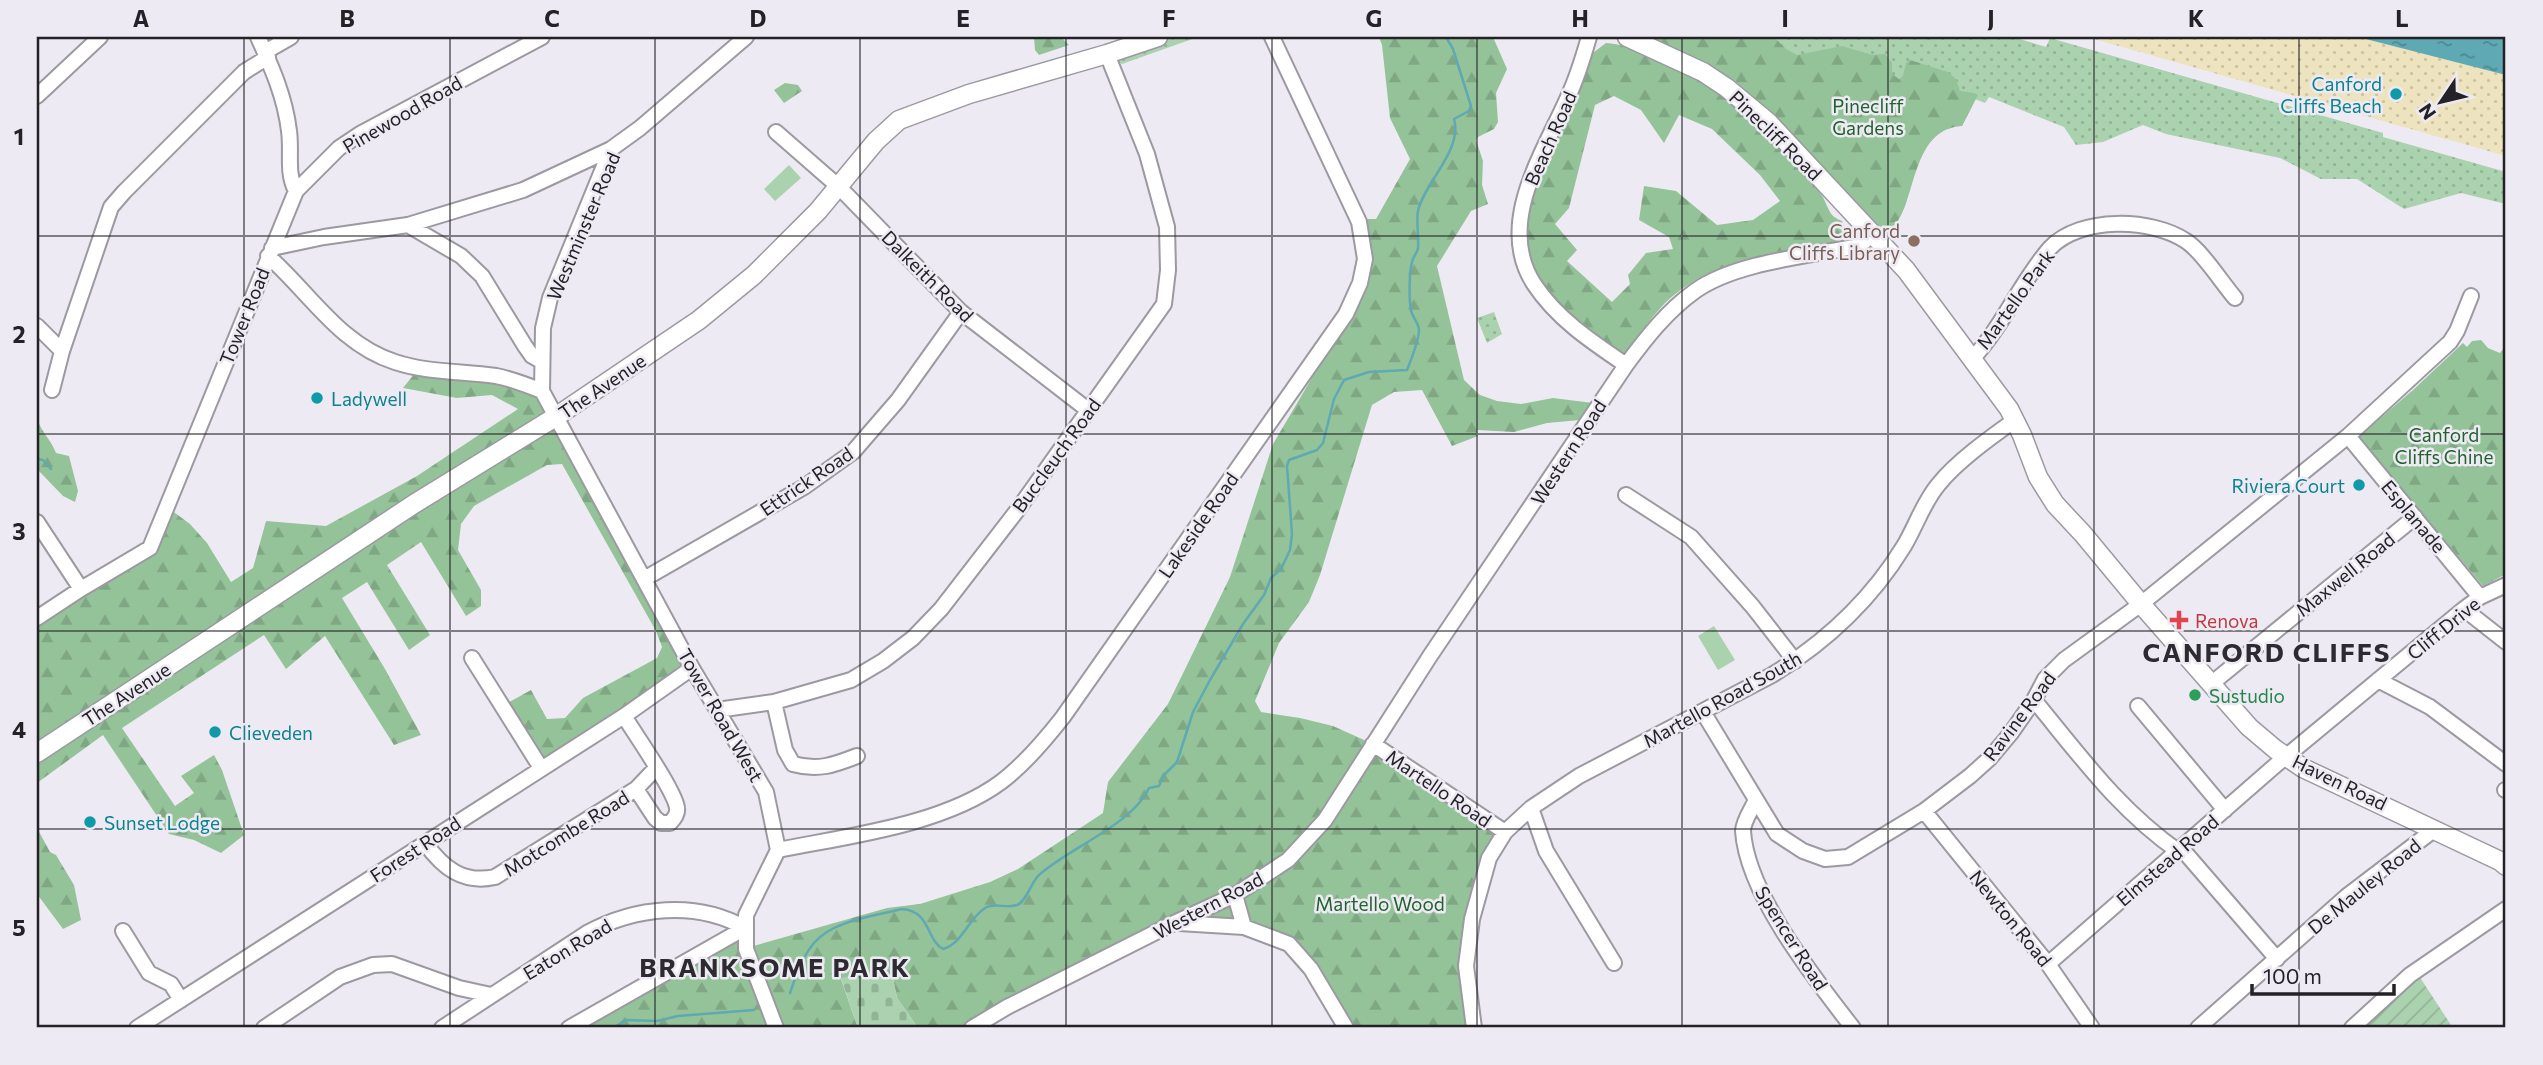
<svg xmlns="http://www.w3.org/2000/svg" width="2543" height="1065" font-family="Commissioner,sans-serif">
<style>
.grass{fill:url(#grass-dots)}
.forest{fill:url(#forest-firs);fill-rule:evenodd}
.sand{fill:url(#sand-dots)}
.cemetery{fill:url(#cemetery-stones)}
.garden{fill:url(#garden-furrows)}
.pitch{fill:#aad2ae}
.water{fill:url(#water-ripples)}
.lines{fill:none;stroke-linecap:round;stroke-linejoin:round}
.stream{stroke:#5ea9b3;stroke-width:2.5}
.minor-casing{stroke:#9c99a1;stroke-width:18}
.major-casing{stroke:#9c99a1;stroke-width:21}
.minor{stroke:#fff;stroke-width:14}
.major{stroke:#fff;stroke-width:18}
.grid{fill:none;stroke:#242226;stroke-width:2;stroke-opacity:0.55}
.culture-dot{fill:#0f9aa8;stroke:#eeeaf3;stroke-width:2.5}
.education-dot{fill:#8d6e63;stroke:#eeeaf3;stroke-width:2.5}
.health-dot{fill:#e0444e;stroke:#eeeaf3;stroke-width:2.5}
.leisure-dot{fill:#2e9e5b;stroke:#eeeaf3;stroke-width:2.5}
.labels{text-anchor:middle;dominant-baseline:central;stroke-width:5;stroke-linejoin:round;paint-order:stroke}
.culture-label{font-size:19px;fill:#0d838f;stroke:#eeeaf3;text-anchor:start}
.park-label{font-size:19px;fill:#21632f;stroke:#eeeaf3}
.street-label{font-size:19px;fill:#242226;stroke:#eeeaf3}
.education-label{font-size:19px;fill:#785e54;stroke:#eeeaf3;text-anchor:end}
.health-label{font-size:19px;fill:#be3a42;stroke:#eeeaf3;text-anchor:start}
.leisure-label{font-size:19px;fill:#27864d;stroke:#eeeaf3;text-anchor:start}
.district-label{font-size:26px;font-weight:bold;letter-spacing:2px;fill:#2d2a31;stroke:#eeeaf3}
.neatline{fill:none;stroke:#242226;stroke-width:2.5}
.grid-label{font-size:23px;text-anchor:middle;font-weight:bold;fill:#242226}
</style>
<defs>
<pattern id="grass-dots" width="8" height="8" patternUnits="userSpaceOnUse" patternTransform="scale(1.75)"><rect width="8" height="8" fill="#aad2ae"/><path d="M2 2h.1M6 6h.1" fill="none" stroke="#92b496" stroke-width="1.8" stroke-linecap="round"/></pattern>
<pattern id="forest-firs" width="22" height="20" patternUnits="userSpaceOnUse" patternTransform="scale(1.75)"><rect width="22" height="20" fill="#95c399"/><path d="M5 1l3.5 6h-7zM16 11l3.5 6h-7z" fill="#80a784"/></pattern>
<pattern id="sand-dots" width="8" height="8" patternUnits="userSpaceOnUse" patternTransform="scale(1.75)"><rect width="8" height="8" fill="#ede3be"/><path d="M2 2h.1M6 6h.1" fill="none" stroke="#cbc2a3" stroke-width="1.8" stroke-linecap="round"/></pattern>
<pattern id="cemetery-stones" width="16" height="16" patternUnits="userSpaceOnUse" patternTransform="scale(1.75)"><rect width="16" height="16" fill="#aad2ae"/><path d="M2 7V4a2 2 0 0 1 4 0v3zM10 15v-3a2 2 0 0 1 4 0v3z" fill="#92b496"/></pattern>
<pattern id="garden-furrows" width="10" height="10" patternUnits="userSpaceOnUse" patternTransform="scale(1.75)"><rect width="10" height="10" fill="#aad2ae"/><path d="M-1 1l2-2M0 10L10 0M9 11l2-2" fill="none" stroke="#92b496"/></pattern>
<pattern id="water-ripples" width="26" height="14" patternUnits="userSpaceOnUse" patternTransform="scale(1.75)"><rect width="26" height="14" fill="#5ea9b3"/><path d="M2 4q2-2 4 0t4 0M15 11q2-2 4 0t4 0" fill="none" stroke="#4d8991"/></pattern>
</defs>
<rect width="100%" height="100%" fill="#eeeaf3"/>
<!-- grass -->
<path class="grass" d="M1171 37H1198L1122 64 1116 60Z
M1645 37H2013L2046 47 2050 38 2383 133V137L2506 172V204L2461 193 2404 209 2357 179H2321L2280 158 2166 134 2143 125 2103 142 2076 145 2064 127 1989 97 1985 103 1975 99 1962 126C1922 128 1916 173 1906 203 1902 215 1895 226 1888 237L1799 141 1735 81Z
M1494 312 1502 334 1487 343 1477 318Z"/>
<!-- forest -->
<path class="forest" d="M1034 37H1061L1069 45 1039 55 1035 50Z
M1379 37H1493L1507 69 1496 93 1498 122 1494 129 1478 137 1476 140 1483 161 1482 185 1488 204 1471 211 1437 266 1464 380 1480 395 1497 401 1521 404 1553 398 1593 403 1580 420 1547 423 1514 432 1477 430 1478 436 1452 446 1422 390 1394 392 1372 405 1320 575 1309 602 1279 643 1255 701 1261 712 1300 718 1333 726 1373 744 1505 832 1489 858 1466 966 1474 1028H1346L1289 944 1244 927 1175 923 972 1028H918L897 998 891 969 841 979 858 1028H569L745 928 746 948 887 908 920 904 990 882 1018 869 1103 813 1108 782 1168 704 1230 577 1273 444 1366 286 1372 257 1367 219H1376L1410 159 1390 118 1382 45Z
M1645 37H1774L1786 49 1797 55 1842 46 1873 55 1885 54 1892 63V74L1899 79 1903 76 1906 63 1910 60 1948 72 1956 79 1960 91 1974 93 1978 95 1962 126C1922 128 1917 173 1906 203 1902 215 1895 226 1888 237L1799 141 1735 81Z
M1606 43C1665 47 1758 114 1794 159 1803 171 1814 184 1823 197 1826 203 1829 212 1833 216 1834 217 1841 221 1842 221L1846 231 1842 239 1836 242C1776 253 1711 259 1665 303 1650 319 1637 337 1624 354 1608 353 1595 338 1584 328 1532 282 1513 252 1536 181L1590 55ZM1614 96 1641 110 1664 143 1679 115 1712 129 1760 175 1780 201 1753 220 1717 225 1676 191 1644 186 1639 220 1669 237 1673 249 1646 253 1628 275 1630 284 1612 302 1567 261 1577 250 1555 224 1569 208 1595 105Z
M785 83 798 85 802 91 784 103 774 90Z
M2481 340 2488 348 2500 353 2506 345V574L2483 586 2358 437 2413 390 2463 343 2467 347 2472 341Z
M419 368 542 391 692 668 541 768 502 706 531 690 547 719 565 718 583 698 657 658 662 647 656 631 562 464 547 465 474 506 461 524 458 550 481 590V606L466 616 421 542 387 565 430 635 409 650 367 582 342 598 385 669 421 735 394 745 325 636 286 669 264 635 122 728 175 806 194 793 181 776 214 755 222 770 244 835 221 853 194 840 169 834 103 735 37 783V618L150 548 167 507 190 524 207 543 231 582 253 568 266 521 326 526 417 476 518 409 492 395 457 398 403 388Z
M37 419C42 433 50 438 56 453L69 456 78 491 75 502 63 496 37 469Z
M37 828 50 852 56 855 74 885 81 920 63 929 37 894Z"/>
<!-- sand -->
<path class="sand" d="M2087 37H2435L2506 54V156Z"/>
<!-- cemetery -->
<path class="cemetery" d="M891 968 897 998 918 1028H858L841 978Z"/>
<!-- garden -->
<path class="garden" d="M2419 976 2453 1028H2362Z"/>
<!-- pitch -->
<path class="pitch" d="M789 165 801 178 775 201 764 189Z
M1714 626 1735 660 1718 670 1698 636Z"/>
<!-- water -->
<path class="water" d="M2358 37H2506V75Z"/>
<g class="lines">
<!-- stream -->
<path class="stream" d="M37 459 43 460 51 469
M790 993C796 976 802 957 814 943 833 920 876 916 902 909 931 911 926 940 943 949 963 943 968 919 985 908 995 902 1006 909 1017 905 1027 901 1031 882 1039 875 1069 848 1133 824 1149 788L1159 786 1164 775 1177 762 1193 712 1210 680 1243 624 1264 595 1271 578 1281 569 1290 550 1292 534 1287 466 1289 460 1317 450 1323 443 1334 399 1344 380 1369 372 1407 370C1411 360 1419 340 1419 330 1419 323 1412 317 1411 310 1409 300 1409 272 1412 262 1413 256 1417 254 1418 248 1419 237 1416 219 1418 211 1424 183 1463 150 1454 119L1469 111 1471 106 1453 49 1446 37
M614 1028 625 1020 657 1021 678 1016 754 1010"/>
<defs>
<path id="minor" d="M258 37C272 68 285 97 289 131 292 152 286 173 296 191
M746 37 640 128 611 149 550 298 543 328 542 391 692 668 766 792 778 850 746 915V949L776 1028
M1589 37C1583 58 1577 78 1568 97 1544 152 1495 224 1534 284 1557 319 1592 342 1626 365
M265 52 291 37
M37 96 100 37
M776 132 839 187 961 312 1088 410
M408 225 461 256 482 276 525 346 532 356 541 361
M272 248 324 237 408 225 523 190 611 149
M268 256C309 292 340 345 395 362 428 373 462 371 496 376 512 379 527 385 542 391
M37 326 62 351
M1973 358C2003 326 2021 281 2050 248 2080 216 2152 218 2186 241 2202 251 2222 283 2235 298
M52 390 62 351 111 207 124 192 244 72 268 57
M2348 436 2480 597
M1626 495 1691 537 1753 607 1795 661
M37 522 81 589
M644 579 804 487 853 452 898 400 961 312
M2464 609 2506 642
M37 618 81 589 150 548 296 191 339 148 360 134 542 37
M472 658 541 768
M2378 680 2430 707 2506 764
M2211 684 2415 517
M2034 700C2081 757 2118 809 2179 852
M774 702 785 750 793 764C818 771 834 765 857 756
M2138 706 2225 810
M717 710 774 702 851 680 883 661 913 638 941 609 1016 512 1164 304 1168 270 1167 227 1147 154 1107 54
M1703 712 1777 834 1803 851 1825 859 1848 857 1924 811 1970 776 1990 758 2011 733 2034 700 2045 679 2064 660 2141 604 2348 436 2450 342 2457 331 2471 296
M1373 744 1505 832
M636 789 656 768
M2505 790H2506
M1755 802C1751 810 1743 822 1743 831 1747 894 1815 979 1853 1028
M1531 808 1546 851 1614 963
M1924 811 2048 964 2092 1028
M425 843C443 868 463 884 495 877L636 789 655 818 661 823H670C674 819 678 814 677 808 675 791 635 734 624 716
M2182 849 2277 959
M778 850C848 836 943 825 1001 782 1025 764 1045 740 1063 717L1346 314 1360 283 1365 259 1359 222 1272 37
M1235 895 1244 927
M1179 923 1244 927 1289 944 1311 969 1346 1028
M123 931 149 973 171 984 181 1000
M2048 964 2277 764 2464 609 2480 597 2506 585
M137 1028 624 716 692 668
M264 1028 340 977 373 965 392 964 459 988 491 995
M442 1028 587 933C635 907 696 900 745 928
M569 1028 745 928
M972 1028 1007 1007 1174 923 1235 895 1288 860 1325 820 1430 656 1626 365C1646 338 1667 311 1695 291 1736 262 1809 256 1859 246L1872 235
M1474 1028 1466 966 1472 919 1489 858 1505 832 1531 808 1579 776 1772 675C1826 642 1871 600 1904 546 1916 526 1923 503 1938 485 1956 462 1991 437 2015 420
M2198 1028 2347 896 2435 829
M2352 1028 2410 975 2506 909"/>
<path id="major" d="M1627 37 1703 72 1727 88 1768 122 1906 270 2009 409 2022 435 2038 477 2055 504 2083 534 2141 604 2249 727 2275 749 2303 768 2500 861 2506 866
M37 753 414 504 557 416 699 320 754 275 818 211 876 141 899 120 969 94 1107 54 1158 37"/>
</defs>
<!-- minor casing -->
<use href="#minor" class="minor-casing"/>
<!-- major casing -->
<use href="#major" class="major-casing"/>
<!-- minor -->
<use href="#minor" class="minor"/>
<!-- major -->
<use href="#major" class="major"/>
</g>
<!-- grid -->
<path class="grid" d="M244 37V1028M450 37V1028M655 37V1028M860 37V1028M1066 37V1028M1272 37V1028M1477 37V1028M1682 37V1028M1888 37V1028M2094 37V1028M2299 37V1028M37 236H2506M37 434H2506M37 631H2506M37 829H2506"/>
<!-- markers -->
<g class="culture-dot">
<circle cx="2396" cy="94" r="7"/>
<circle cx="317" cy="398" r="7"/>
<circle cx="2359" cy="485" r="7"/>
<circle cx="215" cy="732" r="7"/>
<circle cx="90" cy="822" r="7"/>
</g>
<circle class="education-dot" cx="1914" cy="241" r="7"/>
<path class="health-dot" d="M2175.5 609.5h7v7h7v7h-7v7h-7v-7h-7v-7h7z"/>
<circle class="leisure-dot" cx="2195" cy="695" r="7"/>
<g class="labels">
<!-- culture labels -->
<g class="culture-label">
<text x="2382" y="83" text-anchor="end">Canford<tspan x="2382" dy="22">Cliffs Beach</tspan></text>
<text x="331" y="398">Ladywell</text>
<text x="2345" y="485" text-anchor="end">Riviera Court</text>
<text x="229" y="732">Clieveden</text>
<text x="104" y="822">Sunset Lodge</text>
</g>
<!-- park labels -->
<g class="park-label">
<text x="1868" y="105">Pinecliff<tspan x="1868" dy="22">Gardens</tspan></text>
<text x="2444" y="434">Canford<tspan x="2444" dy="22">Cliffs Chine</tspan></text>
<text x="1380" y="903">Martello Wood</text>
</g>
<!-- street labels -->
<g class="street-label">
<text transform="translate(402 114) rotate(-30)">Pinewood Road</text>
<text transform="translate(1776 135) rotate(44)">Pinecliff Road</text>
<text transform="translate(1550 138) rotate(-66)">Beach Road</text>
<text transform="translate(583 226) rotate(-67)">Westminster Road</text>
<text transform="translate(928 276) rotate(45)">Dalkeith Road</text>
<text transform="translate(2015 299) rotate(-54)">Martello Park</text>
<text transform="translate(244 316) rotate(-68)">Tower Road</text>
<text transform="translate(602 386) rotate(-34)">The Avenue</text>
<text transform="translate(1568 452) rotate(-57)">Western Road</text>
<text transform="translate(1056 455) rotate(-54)">Buccleuch Road</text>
<text transform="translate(806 481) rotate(-34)">Ettrick Road</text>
<text transform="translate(2414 516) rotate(50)">Esplanade</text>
<text transform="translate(1198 525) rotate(-55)">Lakeside Road</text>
<text transform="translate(2345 574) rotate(-39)">Maxwell Road</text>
<text transform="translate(2443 628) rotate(-39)">Cliff Drive</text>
<text transform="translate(126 694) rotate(-33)">The Avenue</text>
<text transform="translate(1722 699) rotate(-29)">Martello Road South</text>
<text transform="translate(721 715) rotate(60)">Tower Road West</text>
<text transform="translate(2019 716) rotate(-53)">Ravine Road</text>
<text transform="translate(2340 782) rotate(26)">Haven Road</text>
<text transform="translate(1439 788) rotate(34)">Martello Road</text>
<text transform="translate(566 833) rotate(-32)">Motcombe Road</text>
<text transform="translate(415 849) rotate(-33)">Forest Road</text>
<text transform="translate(2167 860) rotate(-41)">Elmstead Road</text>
<text transform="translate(2364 886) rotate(-39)">De Mauley Road</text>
<text transform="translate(1208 905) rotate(-28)">Western Road</text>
<text transform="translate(2011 918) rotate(51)">Newton Road</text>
<text transform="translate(1792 938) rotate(58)">Spencer Road</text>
<text transform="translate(567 949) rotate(-31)">Eaton Road</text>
</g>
<!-- education labels -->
<g class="education-label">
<text x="1900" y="230">Canford<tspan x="1900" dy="22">Cliffs Library</tspan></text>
</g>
<!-- health labels -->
<g class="health-label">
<text x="2195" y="620">Renova</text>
</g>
<!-- leisure labels -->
<g class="leisure-label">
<text x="2209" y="695">Sustudio</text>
</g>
<!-- district labels -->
<g class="district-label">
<text x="2267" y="651">CANFORD CLIFFS</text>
<text x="775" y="966">BRANKSOME PARK</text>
</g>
</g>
<!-- border -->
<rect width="2543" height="1065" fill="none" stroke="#eeeaf3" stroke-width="77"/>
<!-- north arrow -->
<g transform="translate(2441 102) rotate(235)" stroke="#eeeaf3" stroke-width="5" paint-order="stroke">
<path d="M0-5L12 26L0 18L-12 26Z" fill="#242226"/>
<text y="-10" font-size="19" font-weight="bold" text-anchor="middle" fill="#242226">N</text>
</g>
<!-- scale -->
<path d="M2252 984v10h142v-10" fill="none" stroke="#242226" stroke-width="3.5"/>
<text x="2263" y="984" font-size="21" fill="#242226" stroke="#eeeaf3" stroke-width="5" paint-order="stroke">100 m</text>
<rect x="38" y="38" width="2466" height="988" class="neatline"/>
<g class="grid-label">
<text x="141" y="27">A</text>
<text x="347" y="27">B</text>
<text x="552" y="27">C</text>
<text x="758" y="27">D</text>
<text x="963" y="27">E</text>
<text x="1169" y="27">F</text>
<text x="1374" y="27">G</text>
<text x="1580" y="27">H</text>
<text x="1785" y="27">I</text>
<text x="1991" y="27">J</text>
<text x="2196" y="27">K</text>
<text x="2402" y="27">L</text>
<text x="19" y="145">1</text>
<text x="19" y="343">2</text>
<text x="19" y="540">3</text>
<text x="19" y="738">4</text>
<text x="19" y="936">5</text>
</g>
</svg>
